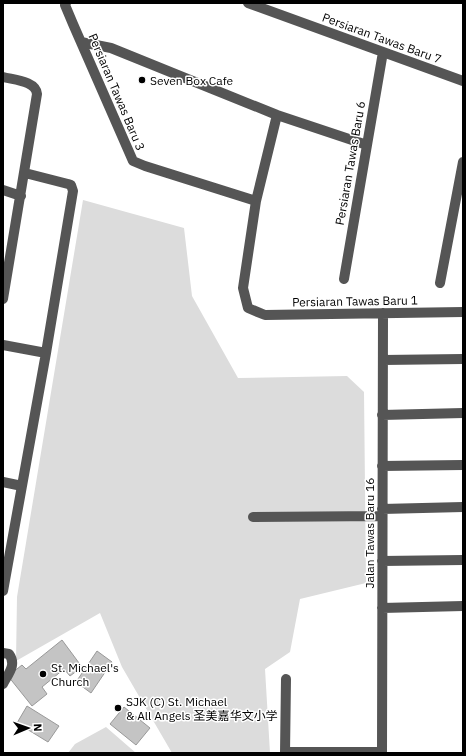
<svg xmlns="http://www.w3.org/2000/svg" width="466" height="756" font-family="'IBM Plex Sans','Noto Sans SC',sans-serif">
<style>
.green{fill:#dcdcdc}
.building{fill:#c4c4c4;stroke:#999}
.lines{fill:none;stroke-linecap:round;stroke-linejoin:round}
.minor{stroke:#555;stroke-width:10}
.poi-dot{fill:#000;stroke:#fff;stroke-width:1.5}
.labels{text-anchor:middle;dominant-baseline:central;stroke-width:3;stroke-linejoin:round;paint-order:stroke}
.street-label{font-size:12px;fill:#000;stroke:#fff}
.poi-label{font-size:12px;fill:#000;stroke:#fff;text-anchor:start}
</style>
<rect width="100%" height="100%" fill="#fff"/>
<!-- green -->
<path class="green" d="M83 200 184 228 192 296 238 378 347 376 364 392 366 583 300 599 290 652 265 669 270 753H172L122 667 100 613 16 661 17 597Z
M106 727 136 753H68L75 744Z"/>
<!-- building -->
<path class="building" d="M62 640 82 667 70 676 64 669 42 687 47 694 32 706 8 676 22 665 26 669Z
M97 651 112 662 91 693 76 682Z
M27 706 59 726 48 742 17 723Z
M124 707 150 728 136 745 110 724Z"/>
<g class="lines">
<!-- minor -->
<path class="minor" d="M66 3 65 5 73 24 133 161 145 166 256 201
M248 3 463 81
M81 42 111 48 277 115 367 145
M3 77C14 80 36 81 37 94L3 299
M277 115 256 201 243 288 248 308 265 315 463 312
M3 190 21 196
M344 279 383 52
M440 283 463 162
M3 345 46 353
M383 360 463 359
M382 415 463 413
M382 466 463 465
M3 482 22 486
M382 509 463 507
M253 517 382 516
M382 561 463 560
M3 591 46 353 73 191 71 185 68 184 25 173
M382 608 463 606
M3 653 9 654C17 665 8 674 3 684
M285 752H382
M285 753 286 679
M382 753 383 313"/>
</g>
<!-- markers -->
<g class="poi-dot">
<circle cx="142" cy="80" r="4"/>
<circle cx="43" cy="674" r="4"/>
<circle cx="118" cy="708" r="4"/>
</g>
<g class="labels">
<!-- street labels -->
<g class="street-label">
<text transform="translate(382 38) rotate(20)">Persiaran Tawas Baru 7</text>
<text transform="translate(117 92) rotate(67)">Persiaran Tawas Baru 3</text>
<text transform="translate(350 163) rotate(-80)">Persiaran Tawas Baru 6</text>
<text transform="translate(355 301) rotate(-1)">Persiaran Tawas Baru 1</text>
<text transform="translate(369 533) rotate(-90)">Jalan Tawas Baru 16</text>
</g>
<!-- poi labels -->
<g class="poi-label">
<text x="150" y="80">Seven Box Cafe</text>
<text x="51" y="667">St. Michael's<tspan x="51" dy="14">Church</tspan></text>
<text x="126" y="701">SJK (C) St. Michael<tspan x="126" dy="14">&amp; All Angels 圣美嘉华文小学</tspan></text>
</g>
</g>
<!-- border -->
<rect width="466" height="756" fill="none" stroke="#000000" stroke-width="8"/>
<!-- north arrow -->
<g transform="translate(28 728) rotate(88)" stroke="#ffffff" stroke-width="3" paint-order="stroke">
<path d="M0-3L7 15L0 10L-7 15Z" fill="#000000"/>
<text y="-6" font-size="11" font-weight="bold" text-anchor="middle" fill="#000000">N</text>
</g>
</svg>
